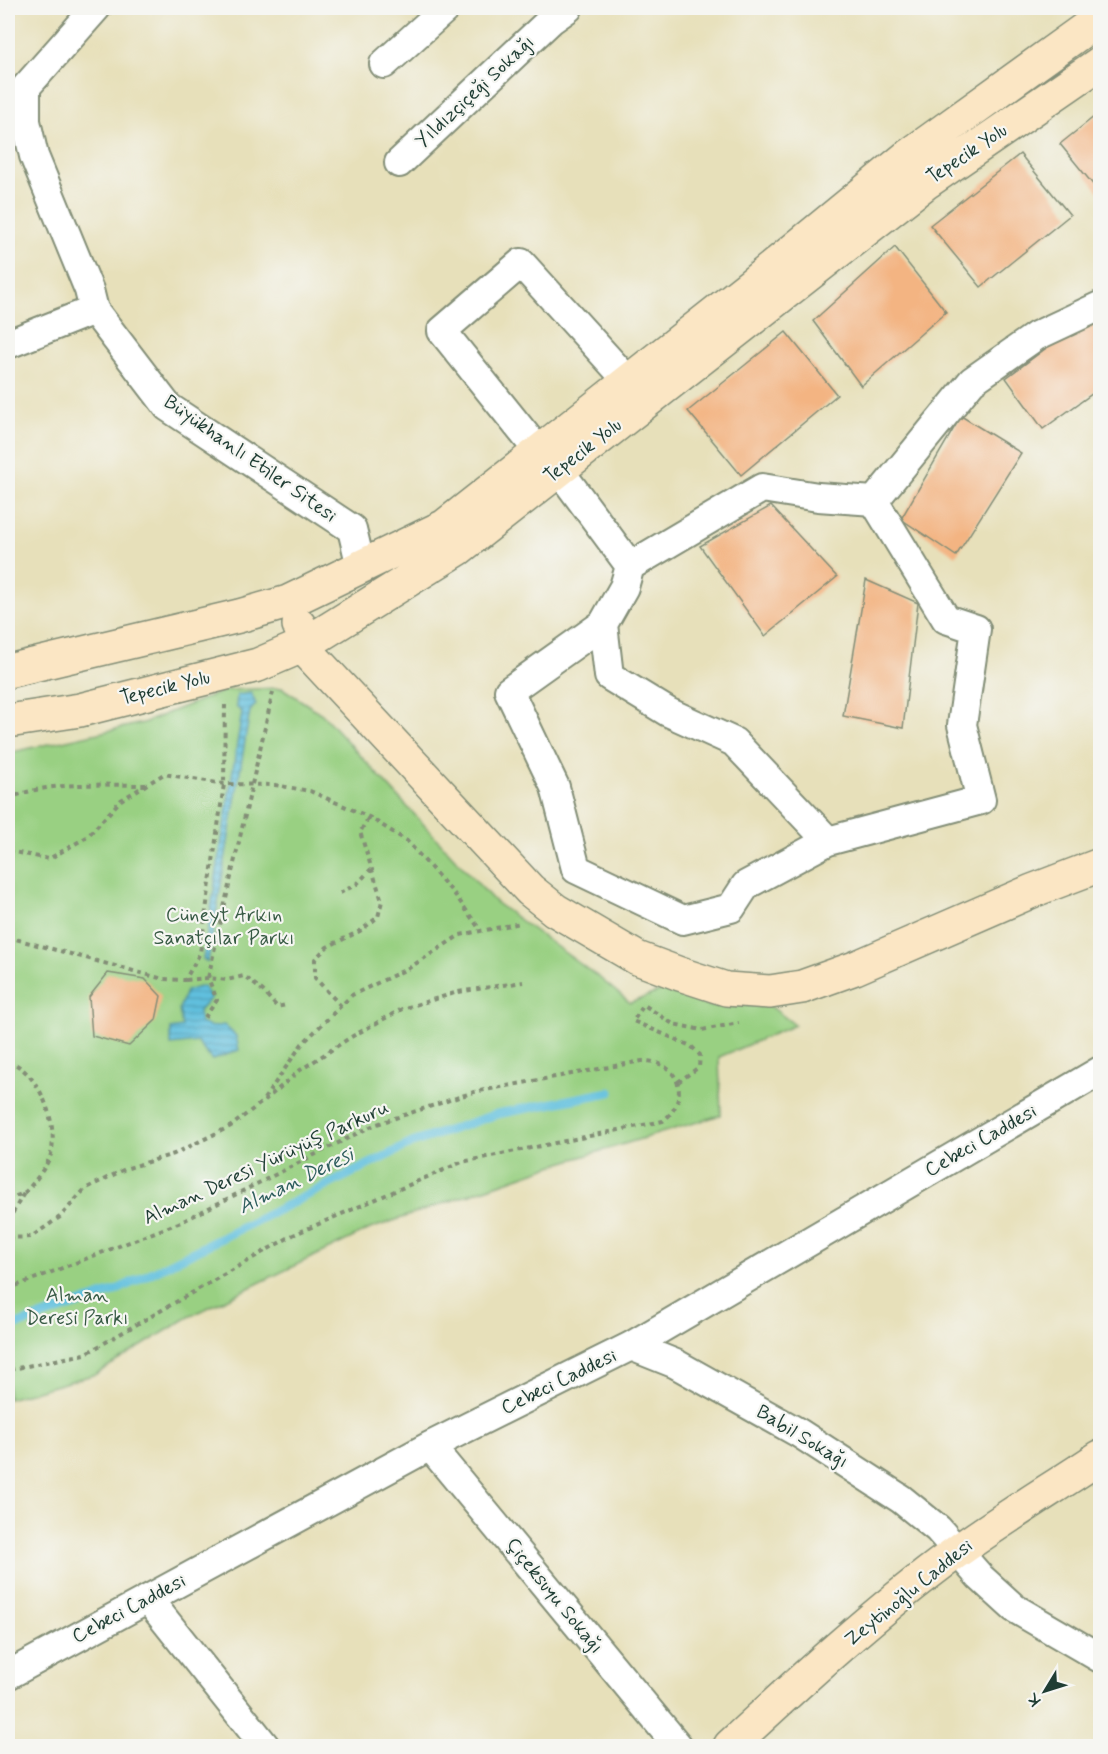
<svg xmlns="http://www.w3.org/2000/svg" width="1108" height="1754" font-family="Mynerve,sans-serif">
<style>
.park{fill:#99d082;stroke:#5c865b;stroke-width:1.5}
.water{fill:url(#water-rules);stroke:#407e89;stroke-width:1.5}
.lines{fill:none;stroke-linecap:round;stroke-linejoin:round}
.stream{stroke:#60c0de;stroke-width:9}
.building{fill:#f3b482}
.street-casing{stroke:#838e77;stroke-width:32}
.secondary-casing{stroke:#838e77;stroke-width:36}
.path{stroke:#838e77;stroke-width:4;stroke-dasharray:4.5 4.5;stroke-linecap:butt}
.street{stroke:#fff;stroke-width:28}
.secondary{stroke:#fbe6c4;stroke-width:33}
.labels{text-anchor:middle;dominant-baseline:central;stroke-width:4.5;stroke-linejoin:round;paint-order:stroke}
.street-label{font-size:20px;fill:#1f3d34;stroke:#f6f6f2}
.park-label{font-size:20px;fill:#375a44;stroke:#f6f6f2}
.water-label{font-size:21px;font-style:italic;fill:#2f5e5e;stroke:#f6f6f2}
</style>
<defs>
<pattern id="water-rules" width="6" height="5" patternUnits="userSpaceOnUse" patternTransform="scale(1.5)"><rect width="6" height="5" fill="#60c0de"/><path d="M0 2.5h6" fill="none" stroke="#4f9db5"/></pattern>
</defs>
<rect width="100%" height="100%" fill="#f6f6f2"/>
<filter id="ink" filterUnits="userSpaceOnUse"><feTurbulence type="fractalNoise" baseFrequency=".0167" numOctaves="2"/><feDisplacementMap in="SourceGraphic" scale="12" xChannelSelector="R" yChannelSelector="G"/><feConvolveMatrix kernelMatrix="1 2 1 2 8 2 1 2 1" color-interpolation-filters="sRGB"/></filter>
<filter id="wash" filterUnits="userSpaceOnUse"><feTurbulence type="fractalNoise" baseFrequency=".008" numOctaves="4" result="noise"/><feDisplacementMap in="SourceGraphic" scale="24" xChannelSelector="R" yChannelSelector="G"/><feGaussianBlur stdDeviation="1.35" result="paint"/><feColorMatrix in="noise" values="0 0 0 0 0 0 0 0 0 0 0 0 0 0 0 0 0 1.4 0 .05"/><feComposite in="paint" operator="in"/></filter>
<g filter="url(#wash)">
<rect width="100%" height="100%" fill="#e7e0ba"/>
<!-- park -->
<path class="park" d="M282 688 322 714 495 902 601 979 630 1003 663 990 710 1006 765 1002 795 1025 719 1057 721 1115 551 1166 370 1229 187 1318 96 1374 8 1399V753L143 723 226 690Z"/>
<!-- water -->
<path class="water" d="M251 693 256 704 250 711 208 962 203 959 242 712 236 707 237 695Z
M203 986 211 998 199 1011 200 1023 212 1027 224 1025 236 1036 239 1050 212 1060 197 1042 171 1045V1029L182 1027 179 1009 186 991Z"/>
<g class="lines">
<!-- stream -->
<path class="stream" d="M8 1328 113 1292 412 1143 497 1114 610 1092"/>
</g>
<g id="blocks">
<!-- building -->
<path class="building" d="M1100 112V193L1060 144Z
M1020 154 1070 215 981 287 930 225Z
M895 247 946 312 861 386 813 321Z
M1100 308V388L1043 429 1006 378Z
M786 332 837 395 741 475 688 411Z
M961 416 1021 453 956 556 901 519Z
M771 506 837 577 765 636 700 546Z
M866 580 918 603 903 728 843 716Z
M108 973 145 979 161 996 156 1020 129 1046 92 1036 89 997Z"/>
</g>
</g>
<g filter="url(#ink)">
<use href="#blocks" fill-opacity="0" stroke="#838e77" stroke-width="1.5"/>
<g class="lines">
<defs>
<path id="street" d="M96 8 26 87V121L34 156 89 290 94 310 168 407 352 529 361 567
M384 64 446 8
M399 163 551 20 568 8
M8 344 94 310
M539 452 442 331 521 263 629 382
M559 470 630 566
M874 501 972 381 1036 336 1100 306
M603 624 624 587 630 566 762 488 818 497 874 501
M828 841 734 742 668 712 609 676 603 624 509 691 555 787 576 869 683 920 731 908 746 885 828 841 981 800 962 725 976 629 946 619 874 501
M631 1346 676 1364 799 1433 901 1499 938 1529 980 1577 1014 1608 1100 1658
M430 1446 678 1746
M148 1599 265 1746
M8 1675 430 1446 631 1346 1100 1071"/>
<path id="secondary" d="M299 625 302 632V646L530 890 555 910 637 958 680 974 726 989 770 992 802 987 855 968 1032 891 1100 865
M8 671 239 616 288 602 445 526 752 284 907 157 1100 18
M8 721 80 710 258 665 302 646 458 549 924 184 1100 63
M730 1746C801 1680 877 1610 955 1553 1002 1519 1052 1489 1100 1457"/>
</defs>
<!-- street casing -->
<use href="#street" class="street-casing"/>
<!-- secondary casing -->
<use href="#secondary" class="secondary-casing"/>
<!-- path -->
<path class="path" d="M273 692 208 978 227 980 244 976 263 991 277 1007 286 1005
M8 799C45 781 104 785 145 785
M8 852H14L49 859 87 837 121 800 164 774 224 784 275 785 310 791 369 817 407 841 456 896 481 931
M340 893 357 884 371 869
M8 937 163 979 185 980 200 953 224 784 225 705
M186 980 208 978 217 1000 203 1020
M341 1006 315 978V959L327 947 360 931 378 917 382 901 360 832 369 817
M8 1061C39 1071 59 1124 51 1154 49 1163 32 1186 25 1192 20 1195 13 1197 8 1199
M678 1082 699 1067 700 1055 691 1046 633 1021 644 1005 673 1024 702 1030 739 1023
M264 1099 302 1044 352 995 409 968 460 935 521 923
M8 1221 24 1193
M8 1238 31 1237 60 1217 85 1189 125 1169 174 1154 231 1126 270 1096 299 1071 351 1037 402 1009 458 992 523 982
M8 1289 181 1222 374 1125 474 1092 642 1061C679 1060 692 1098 663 1121L462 1162 293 1235 85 1354 8 1370"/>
<!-- street -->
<use href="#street" class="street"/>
<!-- secondary -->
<use href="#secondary" class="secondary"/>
</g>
</g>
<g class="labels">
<!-- street labels -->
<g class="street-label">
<text transform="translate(475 92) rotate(-43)">Yıldızçiçeği Sokağı</text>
<text transform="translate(967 154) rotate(-34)">Tepecik Yolu</text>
<text transform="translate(583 451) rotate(-38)">Tepecik Yolu</text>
<text transform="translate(250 459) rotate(35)">Büyükhanlı Etiler Sitesi</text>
<text transform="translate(165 688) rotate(-14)">Tepecik Yolu</text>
<text transform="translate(981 1141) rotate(-30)">Cebeci Caddesi</text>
<text transform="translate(266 1163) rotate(-25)">Alman Deresi Yürüyüş Parkuru</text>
<text transform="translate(559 1382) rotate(-26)">Cebeci Caddesi</text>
<text transform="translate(802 1437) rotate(31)">Babil Sokağı</text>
<text transform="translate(909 1593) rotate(-39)">Zeytinoğlu Caddesi</text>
<text transform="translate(554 1596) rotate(51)">Çiçeksuyu Sokağı</text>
<text transform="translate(129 1609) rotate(-28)">Cebeci Caddesi</text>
</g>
<!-- park labels -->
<g class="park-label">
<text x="224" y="915">Cüneyt Arkın<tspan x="224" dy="23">Sanatçılar Parkı</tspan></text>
<text x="77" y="1295">Alman<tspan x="77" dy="23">Deresi Parkı</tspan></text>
</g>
<!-- water labels -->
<g class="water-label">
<text transform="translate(296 1181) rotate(-26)">Alman Deresi</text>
</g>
</g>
<!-- margin -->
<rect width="1108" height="1754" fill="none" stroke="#f6f6f2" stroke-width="30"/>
<!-- north arrow -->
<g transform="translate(1045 1691) rotate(232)" stroke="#f6f6f2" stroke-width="4.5" paint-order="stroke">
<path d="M0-4.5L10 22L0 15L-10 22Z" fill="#1f3d34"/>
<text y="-9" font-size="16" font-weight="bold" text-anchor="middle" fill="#1f3d34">K</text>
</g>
</svg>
